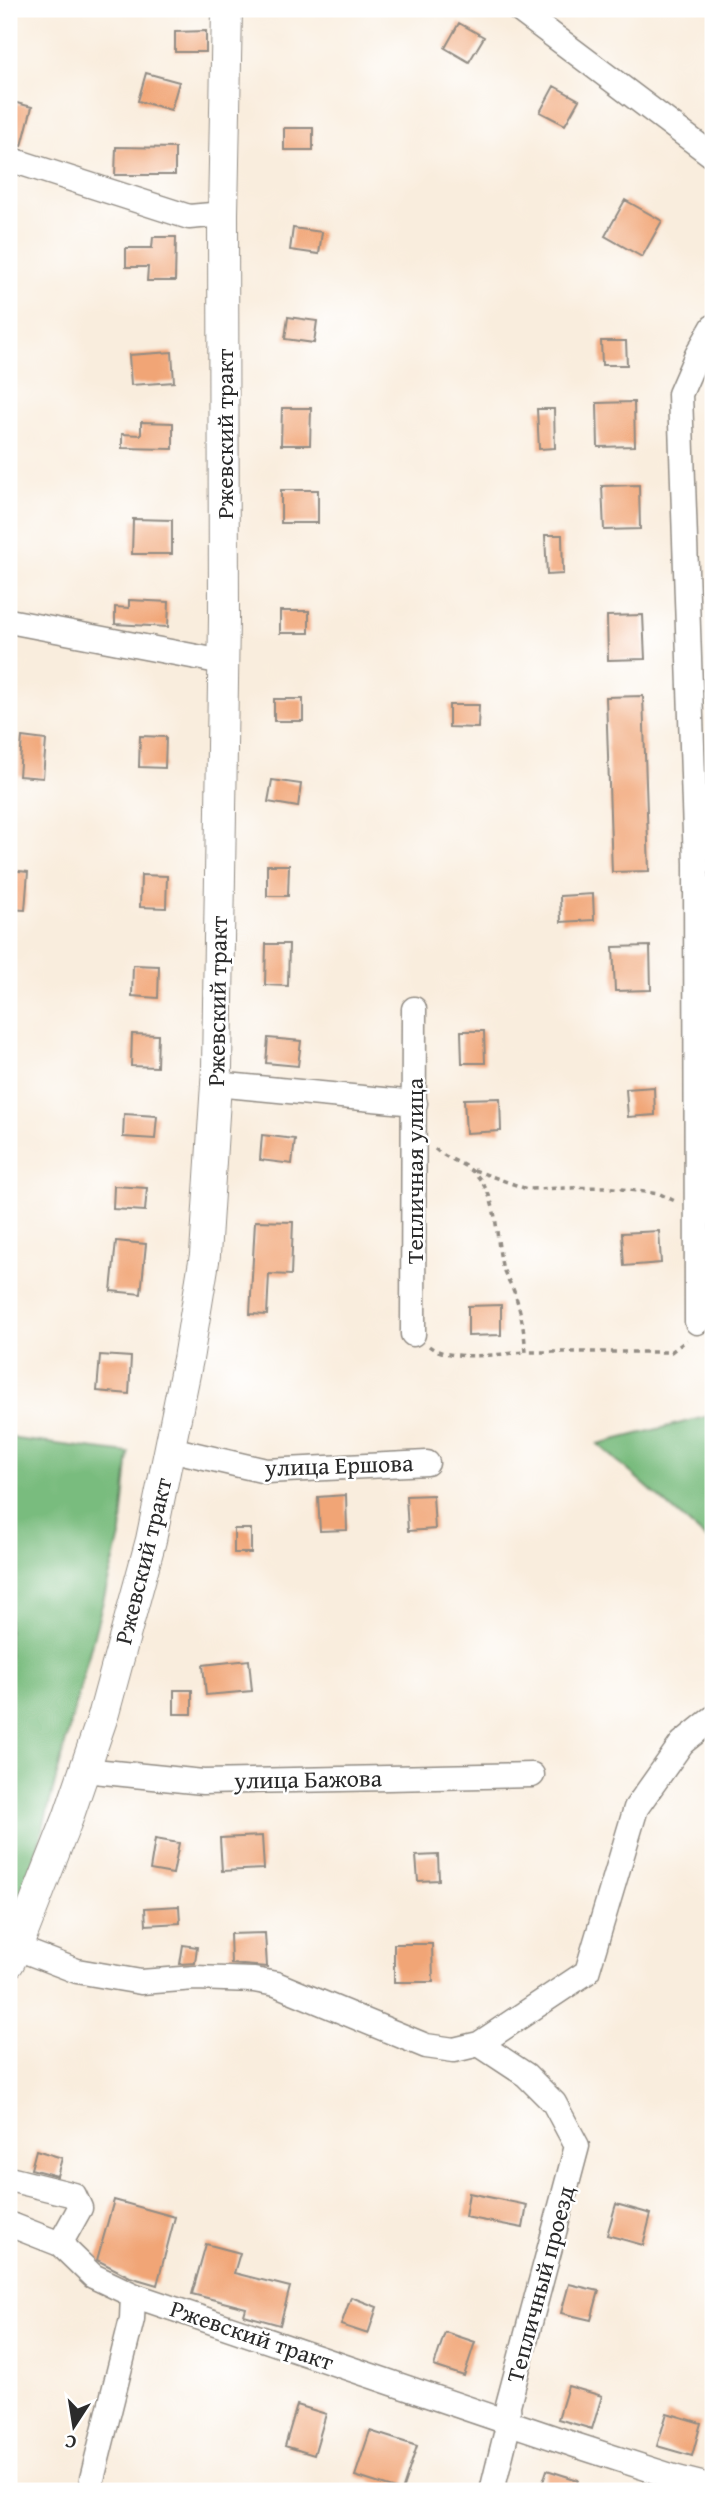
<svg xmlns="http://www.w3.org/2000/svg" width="722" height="2500" font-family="'Gentium Book Plus',serif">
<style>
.forest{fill:#79bc7e;stroke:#527454;stroke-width:2}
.building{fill:#f1a576}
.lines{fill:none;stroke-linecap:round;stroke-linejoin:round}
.minor-casing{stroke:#928c84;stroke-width:27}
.major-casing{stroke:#928c84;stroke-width:32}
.path{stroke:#928c84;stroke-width:3.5;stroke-dasharray:5 5;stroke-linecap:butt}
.minor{stroke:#fff;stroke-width:24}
.major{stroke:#fff;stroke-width:30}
.labels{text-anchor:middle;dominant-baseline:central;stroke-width:5;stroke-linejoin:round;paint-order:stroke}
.street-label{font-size:24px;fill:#2b2b2b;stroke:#fff}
</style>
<rect width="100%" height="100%" fill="#fff"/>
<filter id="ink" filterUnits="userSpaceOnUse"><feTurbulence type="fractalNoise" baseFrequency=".0143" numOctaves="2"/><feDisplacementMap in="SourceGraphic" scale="14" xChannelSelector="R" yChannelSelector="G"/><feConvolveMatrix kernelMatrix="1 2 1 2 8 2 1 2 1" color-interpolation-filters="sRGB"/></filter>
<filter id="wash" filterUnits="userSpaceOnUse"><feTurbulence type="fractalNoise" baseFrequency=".00686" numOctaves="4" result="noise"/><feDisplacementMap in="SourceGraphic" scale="28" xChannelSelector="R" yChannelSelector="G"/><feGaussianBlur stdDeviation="1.57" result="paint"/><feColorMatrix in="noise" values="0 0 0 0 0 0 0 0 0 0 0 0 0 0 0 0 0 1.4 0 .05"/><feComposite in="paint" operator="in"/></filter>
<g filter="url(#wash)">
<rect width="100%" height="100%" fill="#f9eddd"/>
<!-- forest -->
<path class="forest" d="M713 1415V1545L598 1444Z
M9 1435 16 1439 129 1453 121 1533 20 1915 9 1932Z"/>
<g id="blocks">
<!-- building -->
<path class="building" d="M459 23 484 37 469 62 445 48Z
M206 31V52H175V32Z
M146 73 179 82 171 110 138 101Z
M554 86 579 100 565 125 540 112Z
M9 101 32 107 22 146 9 143Z
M284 128H313V150H284Z
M116 147 175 148V175H115Z
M625 200 662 221 642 257 605 236Z
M293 228 322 232 319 254 290 250Z
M153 237H176L175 281H147L148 267H126V248H152Z
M288 317 317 321 314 343 285 339Z
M601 341H626L627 365H602Z
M172 352 174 382 131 385 129 355Z
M634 402 635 446 598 447 597 403Z
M282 408H311L310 445H281Z
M537 409H554L555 448 539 449Z
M141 422 173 423V449L122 448V434L141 435Z
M639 485 640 529 604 530 602 486Z
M281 490H318V523H281Z
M133 519 172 520V554H132Z
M545 535H562L563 574 547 575Z
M129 600 169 602 168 627 115 624V607L129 608Z
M280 611H309V633H280Z
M643 615 645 659 608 660 607 616Z
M643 696 649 871 612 872 606 697Z
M274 699H303V721H274Z
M449 705H479L478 728 449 727Z
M140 736 166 737 165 768 139 767Z
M22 737 46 740 43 778 19 776Z
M272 780 301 784 298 807 268 802Z
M267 865H289L288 896H267Z
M9 870 28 872 25 910 9 909Z
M141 875 167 876 166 908 140 907Z
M593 894 594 920 561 922 560 896Z
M266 944H289L288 986 265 985Z
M650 946 651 990 615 991 613 947Z
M133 965 159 966 158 998 132 996Z
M461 1031H484L485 1063H462Z
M132 1034 158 1035 157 1067 131 1066Z
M268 1038 301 1041 298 1066 266 1063Z
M654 1087 655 1115 628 1117 626 1089Z
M500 1098 501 1131 466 1133 464 1099Z
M124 1114 157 1116 155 1139 123 1137Z
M262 1135 295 1139 292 1164 260 1160Z
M114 1186 147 1188 145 1211 113 1209Z
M255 1221 293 1222 291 1275 269 1274 267 1315 250 1314Z
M659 1231 661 1263 624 1266 622 1233Z
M116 1241 146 1244 141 1294 111 1291Z
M501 1305V1335L468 1336V1306Z
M100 1355 131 1357 129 1394 97 1391Z
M346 1495 347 1530 320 1531 318 1497Z
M433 1495 435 1529 408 1531 406 1496Z
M234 1529H251V1553H234Z
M249 1660 252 1691 206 1695 203 1665Z
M174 1690H192V1714H174Z
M262 1836 264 1869 222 1871 220 1838Z
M155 1839 179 1843 173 1874 150 1870Z
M438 1855 439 1880 418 1881 416 1856Z
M179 1906 180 1923 146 1925 145 1908Z
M265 1933 267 1967 231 1964 230 1934Z
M394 1944H432L433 1982H394Z
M183 1945 197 1947 195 1963 180 1964Z
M36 2150 62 2158 57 2176 31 2169Z
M469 2193 527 2205 523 2228 465 2217Z
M114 2200 175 2217 157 2285 130 2277 97 2260Z
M616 2204 651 2214 643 2245 607 2235Z
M206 2244 240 2253 234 2273 290 2287 280 2325 244 2315 246 2308 192 2294Z
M569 2284 599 2291 591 2320 561 2313Z
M351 2297 377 2307 368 2334 341 2325Z
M445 2332 475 2342 464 2376 434 2366Z
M568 2386 602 2396 592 2429 558 2419Z
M297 2405 326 2414 314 2455 285 2446Z
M667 2413 701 2423 692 2456 657 2446Z
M370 2431 417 2446 402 2491 355 2476Z
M547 2470 578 2480 574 2491H540Z"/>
</g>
</g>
<g filter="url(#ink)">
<use href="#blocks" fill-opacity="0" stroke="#928c84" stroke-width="2"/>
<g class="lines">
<defs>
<path id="minor" d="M518 9 713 156
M9 159 189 217 223 214
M9 621 223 662
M216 1084 415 1103
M697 1322 696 863 680 394 697 355 713 327
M413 1334 414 1009
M170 1449 266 1471 427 1463
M84 1770 203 1782 532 1775
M17 1948 77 1971 141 1982 195 1978 254 1980 276 1984 426 2046 454 2050 479 2044 587 1972 636 1808 682 1743 713 1718
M479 2044 526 2075 554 2103 577 2146 508 2405 509 2422 492 2491
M9 2179 74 2195 80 2208 60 2244
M9 2224 60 2244 93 2276 133 2295 575 2445 677 2478 713 2487
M92 2479 132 2319 133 2295"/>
<path id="major" d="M9 1963 17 1948 68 1818 104 1713 151 1540 188 1359 205 1255 217 1068 224 618 223 214 227 9"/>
</defs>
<!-- minor casing -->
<use href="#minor" class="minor-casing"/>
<!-- major casing -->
<use href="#major" class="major-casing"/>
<!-- path -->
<path class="path" d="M435 1149C448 1160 467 1163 479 1178 499 1204 495 1234 502 1265 504 1273 509 1281 513 1289 521 1309 524 1331 526 1352H671L687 1340
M474 1170 527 1189 605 1187 660 1194 677 1202
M429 1346C449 1362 500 1354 526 1352"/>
<!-- minor -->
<use href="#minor" class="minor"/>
<!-- major -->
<use href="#major" class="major"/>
</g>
</g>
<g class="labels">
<!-- street labels -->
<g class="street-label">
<text transform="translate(224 434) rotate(-90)">Ржевский тракт</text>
<text transform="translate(217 1001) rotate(-89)">Ржевский тракт</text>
<text transform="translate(414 1171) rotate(-90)">Тепличная улица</text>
<text transform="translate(339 1465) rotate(-2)">улица Ершова</text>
<text transform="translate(143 1561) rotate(-76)">Ржевский тракт</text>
<text transform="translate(308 1779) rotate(-1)">улица Бажова</text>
<text transform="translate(540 2284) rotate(-75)">Тепличный проезд</text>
<text transform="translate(252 2335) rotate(19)">Ржевский тракт</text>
</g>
</g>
<!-- margin -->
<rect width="722" height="2500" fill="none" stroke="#fff" stroke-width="35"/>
<!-- north arrow -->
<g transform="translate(74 2426) rotate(192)" stroke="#ffffff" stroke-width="5" paint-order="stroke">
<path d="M0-5L12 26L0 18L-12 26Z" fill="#2b2b2b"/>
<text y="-10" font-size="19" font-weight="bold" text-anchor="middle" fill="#2b2b2b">С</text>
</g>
</svg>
